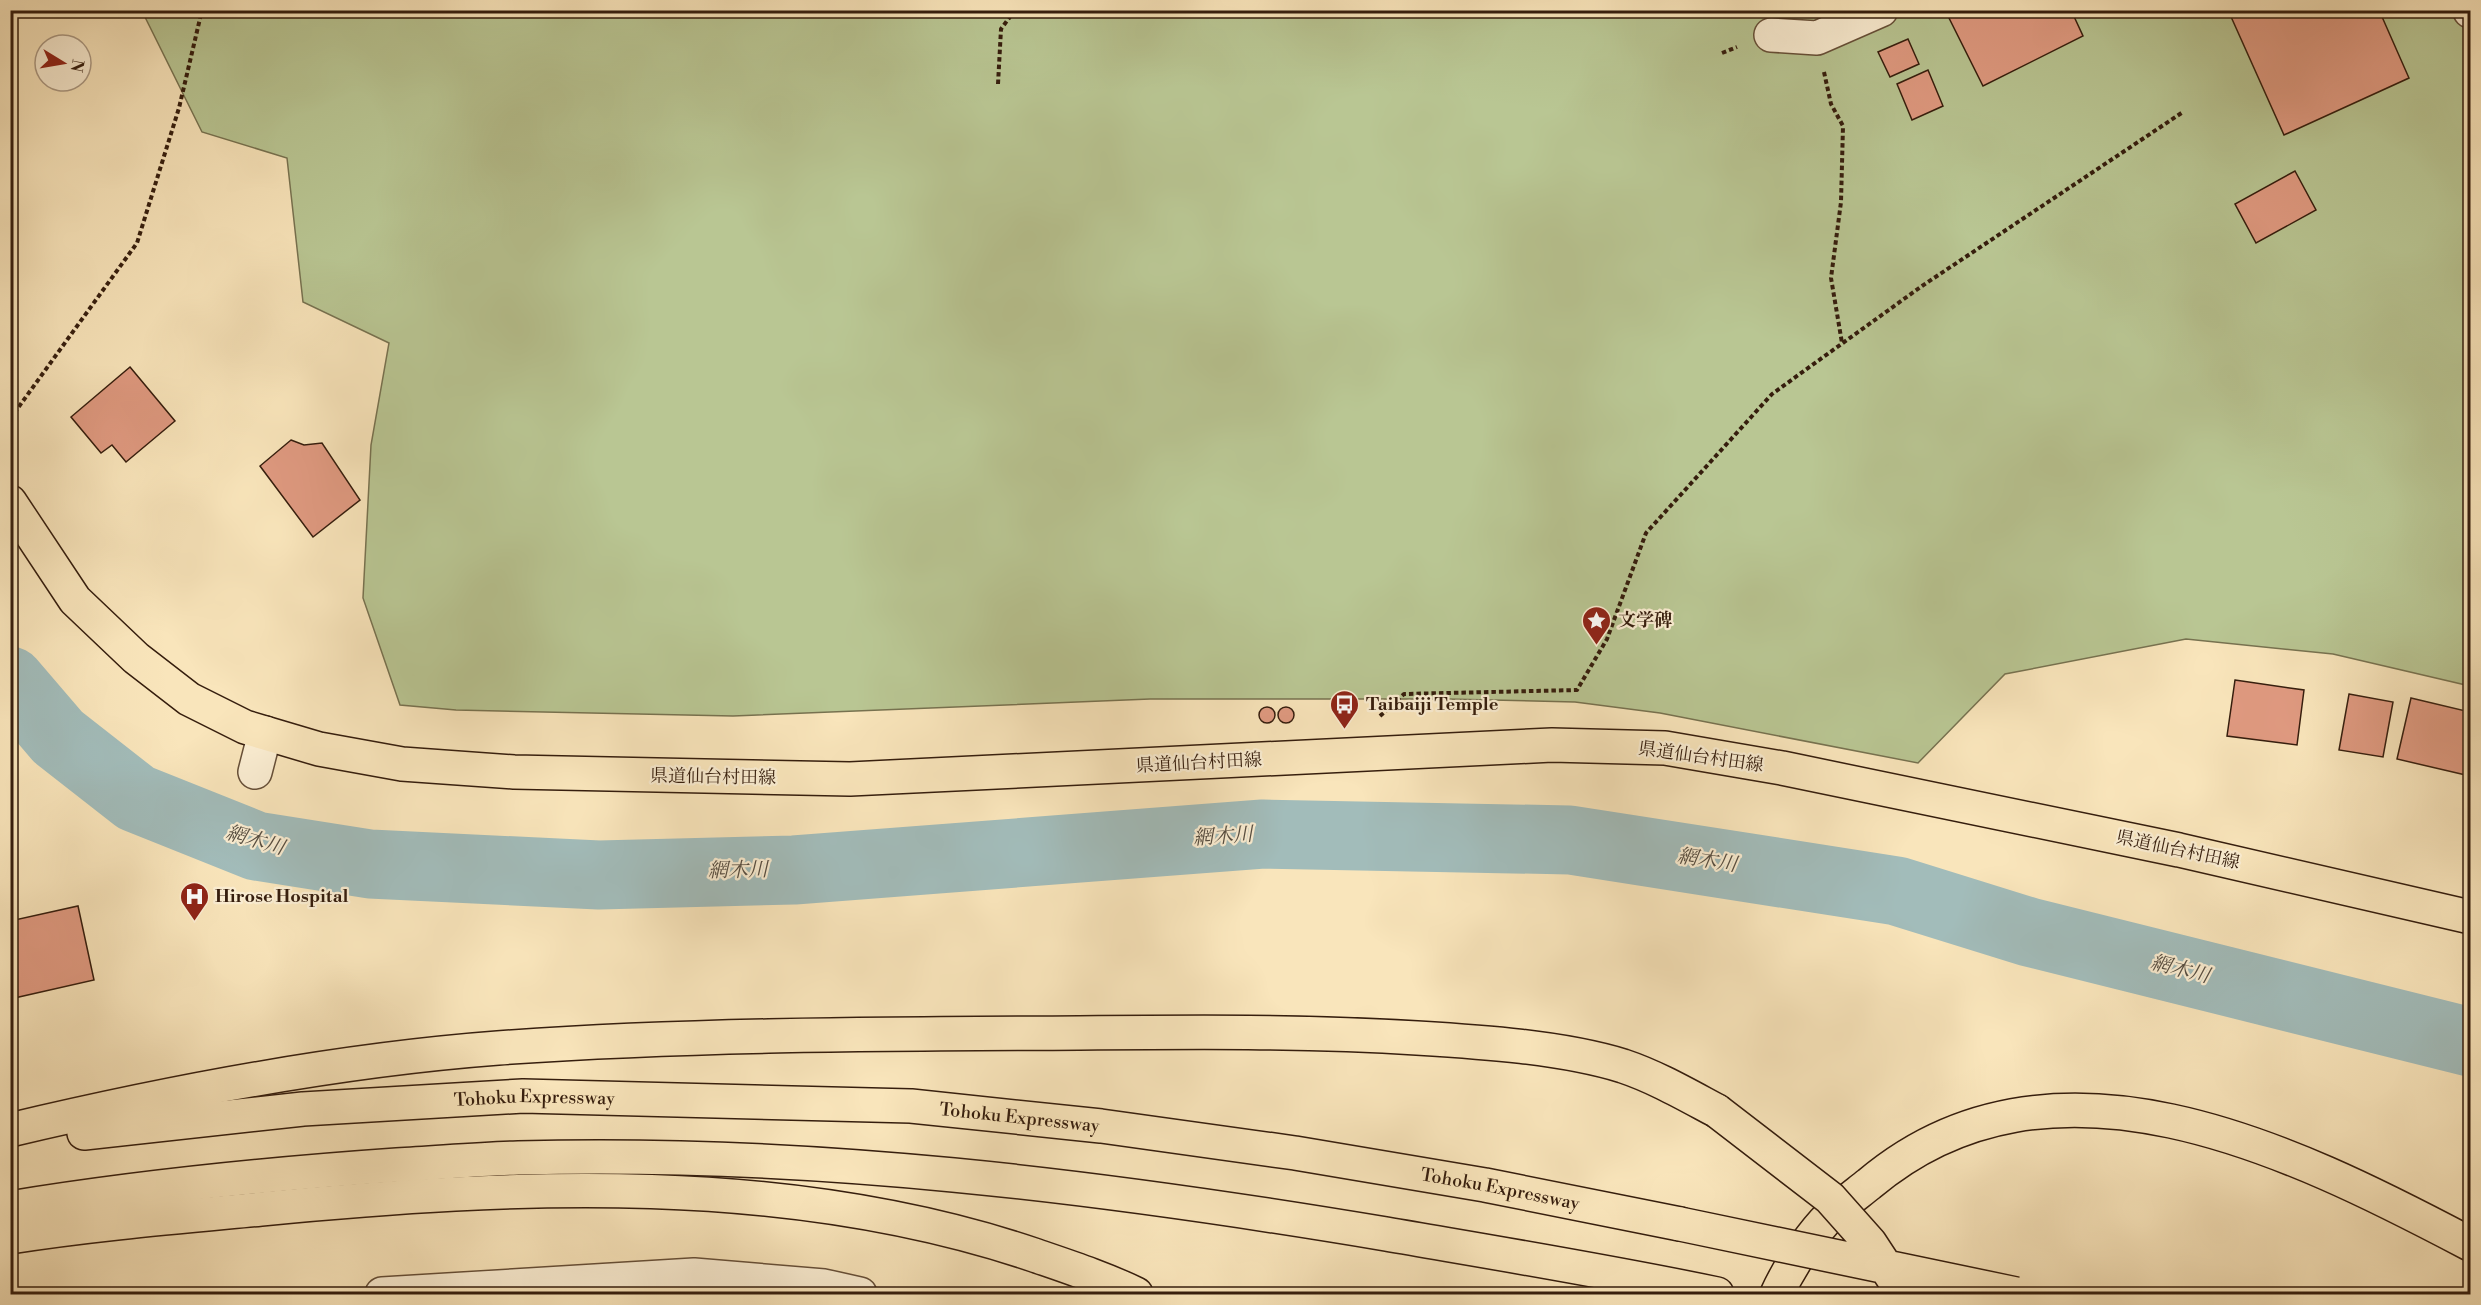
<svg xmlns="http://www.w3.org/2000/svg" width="2481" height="1305" font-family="'Libre Bodoni','Noto Serif JP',serif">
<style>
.green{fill:#b9c693;stroke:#777250;stroke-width:1.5}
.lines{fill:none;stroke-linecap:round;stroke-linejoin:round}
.river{stroke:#a2bcba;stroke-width:69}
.building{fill:#e09a81;stroke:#351d0d;stroke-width:1.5}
.minor-casing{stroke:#664f38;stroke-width:36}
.major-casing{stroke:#351d0d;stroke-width:36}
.highway-casing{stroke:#351d0d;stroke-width:36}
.path{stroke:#351d0d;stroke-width:4;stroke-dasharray:4.5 3;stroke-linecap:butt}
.minor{stroke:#fbeed3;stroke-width:33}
.major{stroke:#f9e5bb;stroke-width:33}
.highway{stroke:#f9e5bb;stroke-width:33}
.highway-bridge-casing{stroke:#351d0d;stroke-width:36;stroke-linecap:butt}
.highway-bridge{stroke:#f9e5bb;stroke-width:33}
.labels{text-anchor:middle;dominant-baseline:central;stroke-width:4.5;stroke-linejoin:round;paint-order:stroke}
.poi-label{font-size:18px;font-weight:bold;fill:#351d0d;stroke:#fbeed3;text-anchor:start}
.street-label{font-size:18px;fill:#351d0d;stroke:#fbeed3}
.water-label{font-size:20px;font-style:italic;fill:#564d41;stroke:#fbeed3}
</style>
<rect width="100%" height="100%" fill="#f9e5bb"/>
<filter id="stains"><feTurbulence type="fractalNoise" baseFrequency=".00333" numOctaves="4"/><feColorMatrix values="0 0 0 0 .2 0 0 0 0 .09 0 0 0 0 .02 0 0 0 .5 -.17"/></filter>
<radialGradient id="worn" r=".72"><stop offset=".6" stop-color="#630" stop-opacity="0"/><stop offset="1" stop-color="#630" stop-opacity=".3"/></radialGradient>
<!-- green -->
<path class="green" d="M142 11H2470V686L2333 654 2186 639 2005 674 1918 763 1660 713 1575 702 1446 699H1150L733 716 456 710 400 705 363 598 371 445 389 343 303 302 287 158 202 132Z"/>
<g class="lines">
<!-- river -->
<path class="river" d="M10 681 58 737 136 798 256 846 370 864 599 875 794 870 1263 834 1570 840 1897 891 2029 932 2470 1042"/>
</g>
<!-- building -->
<path class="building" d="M1953 10H2071L2083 36 1983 86 1947 14Z
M2228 10H2379L2409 78 2284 135Z
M1908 39 1919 64 1890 77 1878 52Z
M1928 70 1943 106 1912 120 1897 84Z
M2295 171 2316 210 2256 243 2235 204Z
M130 367 175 421 126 462 112 445 101 453 71 417Z
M291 440 304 445 322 443 360 500 313 537 260 466Z
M2235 680 2304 690 2297 745 2227 736Z
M2349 694 2393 702 2383 757 2339 750Z
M2411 698 2470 712V776L2397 759Z
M1259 715a8 8 0 1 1 16 0a8 8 0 1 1-16 0Z
M1278 715a8 8 0 1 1 16 0a8 8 0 1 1-16 0Z
M78 906 94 980 10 999V921Z"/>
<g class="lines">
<defs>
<path id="minor" d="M2470 10V11
M1771 35 1817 38 1881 10
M255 772 265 733
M382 1294 694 1275 824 1286 860 1294"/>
<path id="major" d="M10 502 75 600 136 658 189 699 245 727 265 733 319 749 402 764 514 772 850 779 1552 745 1665 748 1782 768 2179 850 2470 917"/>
<g id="highway">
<path d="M10 1130C166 1093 339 1060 498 1048 691 1034 885 1034 1079 1033 1192 1032 1304 1031 1417 1038 1482 1042 1561 1047 1623 1066 1656 1077 1687 1095 1717 1111"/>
<path id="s1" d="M84 1133 303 1109 523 1096 911 1106 1101 1126 1295 1153 1485 1185 1680 1224"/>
<path d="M10 1208C138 1187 268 1174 397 1165 437 1163 477 1159 518 1158 809 1150 1099 1186 1386 1234 1496 1253 1607 1271 1717 1294"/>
<path d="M10 1237C94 1224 177 1217 261 1209 517 1184 788 1172 1034 1255 1069 1267 1103 1278 1136 1294"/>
<path d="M1777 1294C1788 1270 1806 1242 1824 1222 1837 1208 1854 1196 1869 1184 2051 1030 2292 1150 2470 1244"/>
</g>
</defs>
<!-- minor casing -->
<use href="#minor" class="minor-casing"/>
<!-- major casing -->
<use href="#major" class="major-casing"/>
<!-- highway casing -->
<use href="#highway" class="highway-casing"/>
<!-- path -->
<path class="path" d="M1722 53 1737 47
M1824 72 1831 104 1843 126 1841 202 1831 278 1842 343
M998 84 1001 29 1015 10
M10 419 137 243 179 108 202 10
M1380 716 1404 694 1577 690 1607 639 1646 533 1772 394 1922 286 2183 112"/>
<!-- minor -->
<use href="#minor" class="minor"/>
<!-- major -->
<use href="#major" class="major"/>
<!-- highway -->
<use href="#highway" class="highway"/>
<defs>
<path id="highway-bridge" d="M1717 1111 1830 1198 1870 1243 1893 1278
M1680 1224 2016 1294"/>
</defs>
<!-- highway-bridge casing -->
<use href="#highway-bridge" class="highway-bridge-casing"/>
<!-- highway-bridge -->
<use href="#highway-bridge" class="highway-bridge"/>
</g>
<!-- icons -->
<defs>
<symbol id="sight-pin" viewBox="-11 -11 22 30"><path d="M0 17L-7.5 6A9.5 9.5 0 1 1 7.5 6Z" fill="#8f2418" stroke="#fbeed3"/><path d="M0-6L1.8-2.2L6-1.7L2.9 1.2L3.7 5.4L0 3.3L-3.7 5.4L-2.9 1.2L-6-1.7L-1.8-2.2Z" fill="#fff"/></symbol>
<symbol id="bus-pin" viewBox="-11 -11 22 30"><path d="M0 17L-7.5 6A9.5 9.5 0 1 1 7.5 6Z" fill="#8f2418" stroke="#fbeed3"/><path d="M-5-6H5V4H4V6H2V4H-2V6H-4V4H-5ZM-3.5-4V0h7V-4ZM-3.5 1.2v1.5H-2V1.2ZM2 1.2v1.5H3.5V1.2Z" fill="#fff"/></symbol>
<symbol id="hospital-pin" viewBox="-11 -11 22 30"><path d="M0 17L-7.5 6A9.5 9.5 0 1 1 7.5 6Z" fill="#8f2418" stroke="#fbeed3"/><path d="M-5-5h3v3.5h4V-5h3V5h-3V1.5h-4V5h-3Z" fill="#fff"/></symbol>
</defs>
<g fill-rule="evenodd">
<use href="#sight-pin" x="1580" y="604" width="33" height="45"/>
<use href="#bus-pin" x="1328" y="688" width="33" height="45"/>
<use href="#hospital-pin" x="178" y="880" width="33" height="45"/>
</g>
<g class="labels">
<!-- poi labels -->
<g class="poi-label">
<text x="1618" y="620">文学碑</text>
<text x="1366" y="704">Taibaiji Temple</text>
<text x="215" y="896">Hirose Hospital</text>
</g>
<!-- street labels -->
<g class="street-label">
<text transform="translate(1701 757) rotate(8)">県道仙台村田線</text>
<text transform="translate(1199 763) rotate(-3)">県道仙台村田線</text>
<text transform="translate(713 777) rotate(1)">県道仙台村田線</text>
<text transform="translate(2178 850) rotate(12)">県道仙台村田線</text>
<text stroke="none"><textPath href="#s1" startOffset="452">Tohoku Expressway</textPath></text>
<text stroke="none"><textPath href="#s1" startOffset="938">Tohoku Expressway</textPath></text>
<text stroke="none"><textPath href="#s1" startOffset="1424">Tohoku Expressway</textPath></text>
</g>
<!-- water labels -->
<g class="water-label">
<text transform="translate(1223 837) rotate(-4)">網木川</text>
<text transform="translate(255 841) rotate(16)">網木川</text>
<text transform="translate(1707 861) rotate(9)">網木川</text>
<text transform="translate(738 871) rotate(-1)">網木川</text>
<text transform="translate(2180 970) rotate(14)">網木川</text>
</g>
</g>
<!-- margin -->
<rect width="2481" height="1305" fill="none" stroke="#f9e5bb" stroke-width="36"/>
<rect x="12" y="12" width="2457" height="1281" fill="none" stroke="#351d0d" stroke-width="3"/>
<rect x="18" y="18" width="2445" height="1269" fill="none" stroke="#351d0d" stroke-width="1.5"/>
<!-- north arrow -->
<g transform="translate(63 63) rotate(101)"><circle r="28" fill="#fbeed3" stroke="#ac9a84" stroke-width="1.5"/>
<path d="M0-4.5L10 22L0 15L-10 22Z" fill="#8f2418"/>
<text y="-9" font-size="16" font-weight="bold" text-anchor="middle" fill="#351d0d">N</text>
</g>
<rect width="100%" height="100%" filter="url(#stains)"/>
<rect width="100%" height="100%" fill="url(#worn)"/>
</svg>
